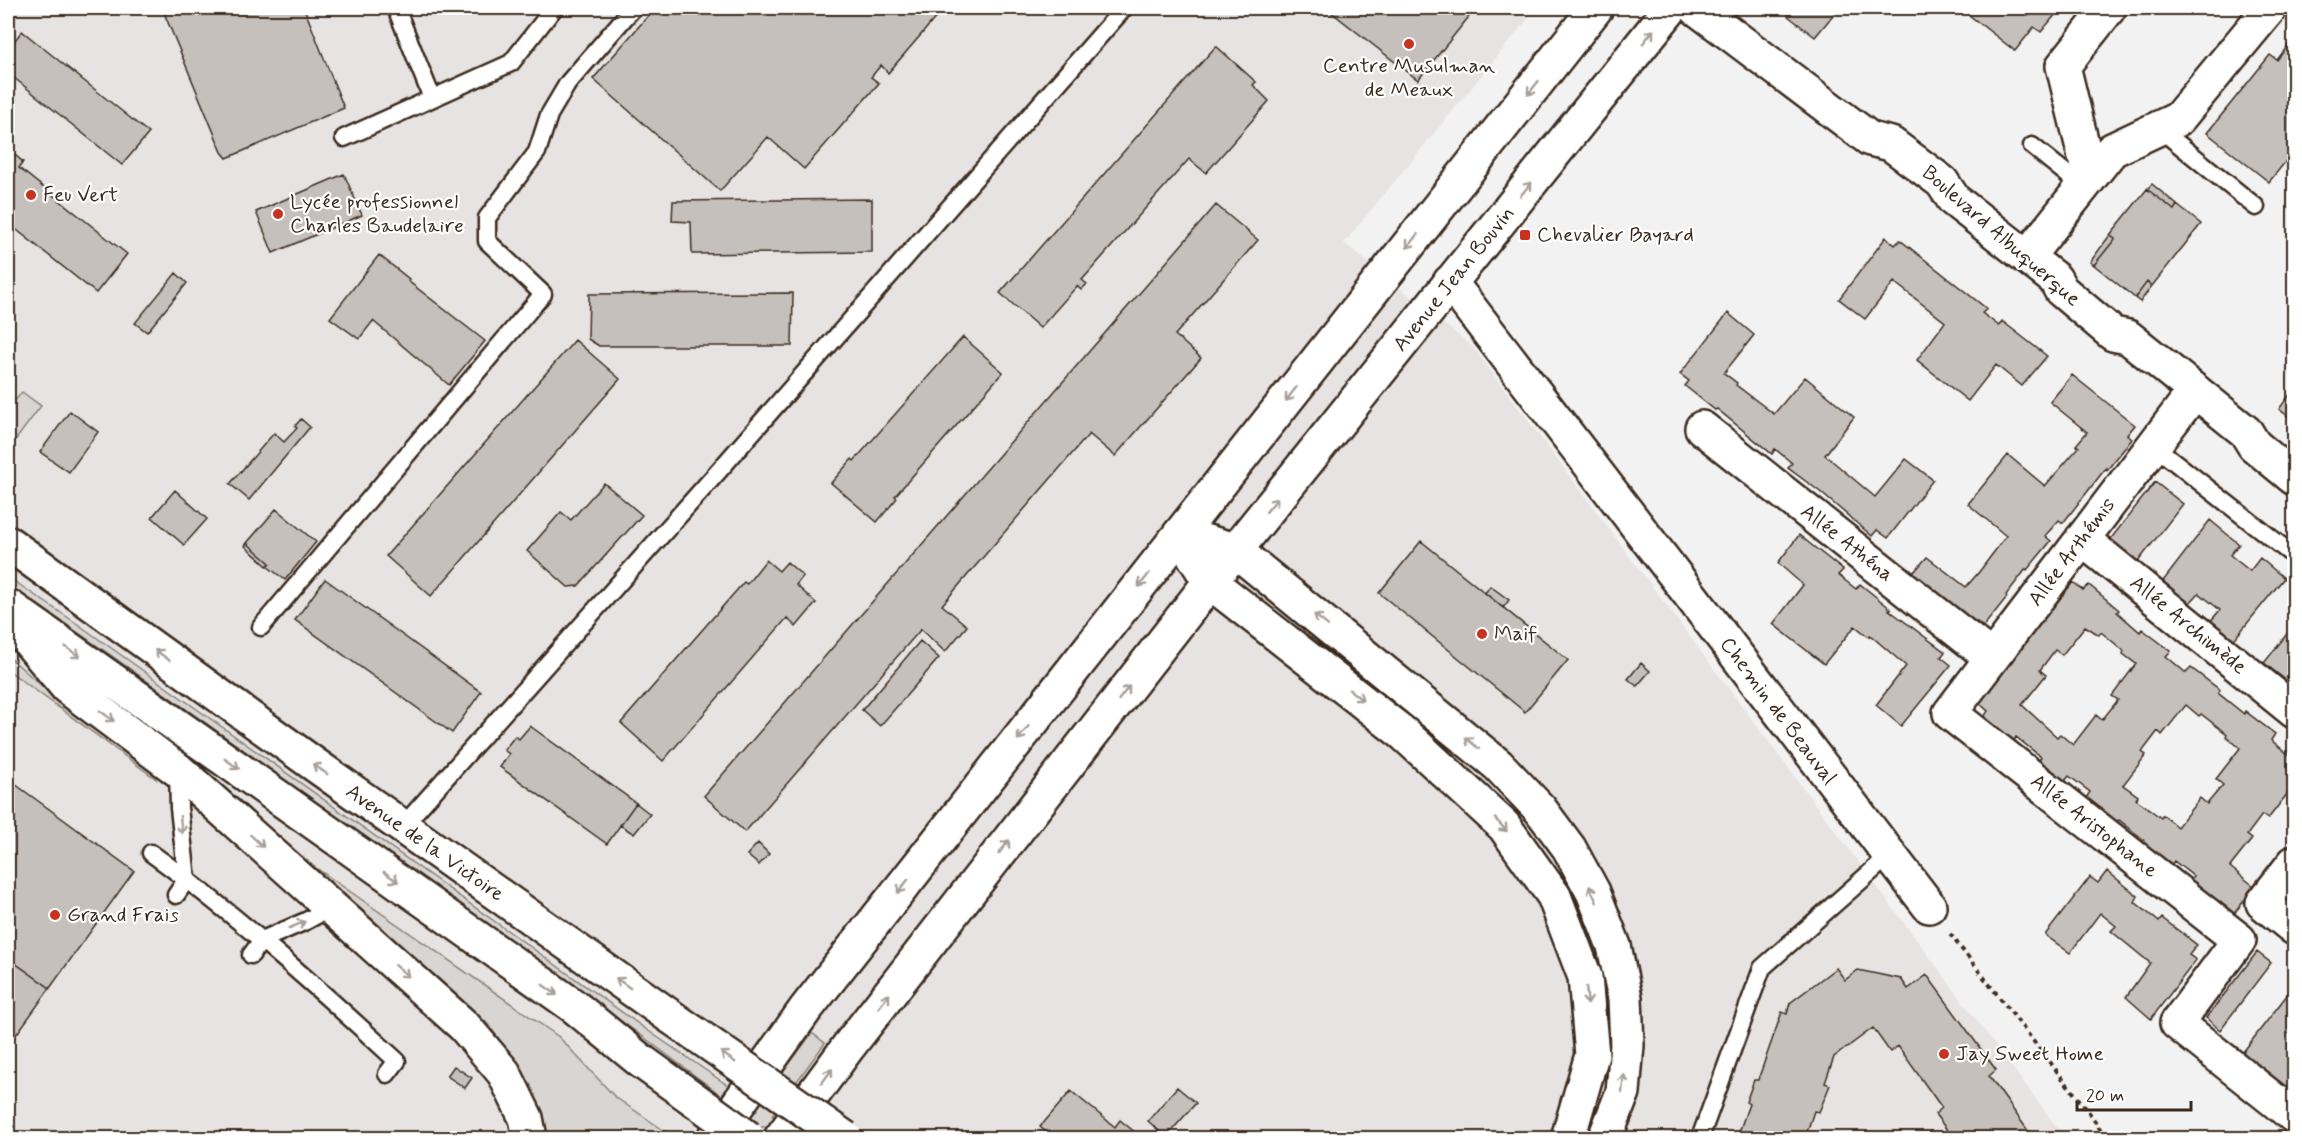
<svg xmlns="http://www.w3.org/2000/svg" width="2302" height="1146" font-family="Mynerve,sans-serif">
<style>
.built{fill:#e6e3e2}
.green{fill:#d8d5d2;stroke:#8a8078;stroke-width:1.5}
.building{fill:#c6c0bd;stroke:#3b2a1e;stroke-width:1.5;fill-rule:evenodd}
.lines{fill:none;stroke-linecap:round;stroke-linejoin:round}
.lane-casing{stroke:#3b2a1e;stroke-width:21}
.street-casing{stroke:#3b2a1e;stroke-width:38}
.secondary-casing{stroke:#3b2a1e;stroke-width:38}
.primary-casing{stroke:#3b2a1e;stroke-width:38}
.path{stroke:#3b2a1e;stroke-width:4;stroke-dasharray:4.5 4.5;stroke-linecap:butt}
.lane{stroke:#fff;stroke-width:16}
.street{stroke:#fff;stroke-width:33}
.secondary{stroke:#fff;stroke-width:33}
.primary{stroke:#fff;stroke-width:33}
.primary-bridge-casing{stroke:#3b2a1e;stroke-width:38;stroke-linecap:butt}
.primary-bridge{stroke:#fff;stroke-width:33}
.oneway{stroke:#a79f9a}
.poi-dot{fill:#c8321e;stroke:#fff;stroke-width:2}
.labels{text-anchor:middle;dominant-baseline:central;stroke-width:4.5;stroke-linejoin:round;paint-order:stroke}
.poi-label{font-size:21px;fill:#3b2a1e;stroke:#fff;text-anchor:start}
.street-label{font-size:21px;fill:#3b2a1e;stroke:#fff}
</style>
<rect width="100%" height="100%" fill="#f3f2f2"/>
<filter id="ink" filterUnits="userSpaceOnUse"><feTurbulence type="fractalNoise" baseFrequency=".0167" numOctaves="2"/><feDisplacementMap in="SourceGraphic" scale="12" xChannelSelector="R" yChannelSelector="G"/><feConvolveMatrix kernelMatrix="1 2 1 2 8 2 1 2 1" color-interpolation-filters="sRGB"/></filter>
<g filter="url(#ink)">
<!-- built -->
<path class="built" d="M8 8H1537L1344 243 1473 347 2065 1138H8Z"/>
<!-- green -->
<path class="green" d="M22 392 41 406 8 450V409Z
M8 577 79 625 647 1030 758 1106 812 1033 825 1043 772 1115 807 1138H780L763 1126 754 1138H735L750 1117 642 1036 112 656 8 584Z
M8 656 43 687 151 768 156 779 8 670Z
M312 865 559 1037 615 1097 675 1138H549L538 1102 517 1062 486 1022Z"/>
<!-- building -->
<path class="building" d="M162 8H304L344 108 227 158 222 152Z
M655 8H944L888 73 881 65 871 77 879 83 804 169 768 137 720 191 593 79Z
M1326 8H1476L1418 80Z
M1795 8H1839L1815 37 1788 16Z
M1960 8H2061L2041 32 2034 27 2015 51Z
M22 31 149 133 122 165 8 73V49Z
M2294 38V159L2290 156 2269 182 2207 133 2270 55 2277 60Z
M1216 46 1256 82 1253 85 1269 101 1206 173 1189 159 1082 280 1087 284 1081 290 1077 286 1040 328 1000 293Z
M8 149 23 162 19 168 127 254 96 293 8 223Z
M344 174 362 215 273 253 256 212Z
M2152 184 2177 205 2174 210 2147 189Z
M2147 189 2174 210 2177 205 2201 224 2152 286 2147 282 2135 298 2094 265 2115 239 2110 235Z
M872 199V252L692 254 691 222 672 221 673 201Z
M1216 205 1258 240 1175 335 1201 358 1115 456 1089 434 942 605 967 626 945 652 921 629 745 832 704 796Z
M2110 235 2115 239 2094 265 2090 262Z
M1886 237 1895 245 1900 240 1987 309 1982 313 1999 326 2002 321 2047 356 2022 386 1996 365 1968 401 1917 360 1945 322 1894 282 1865 319 1839 299Z
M379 255 409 279 408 281 485 341 449 385 373 321 359 339 330 318Z
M176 273 187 283 147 332 135 323Z
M2147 282 2152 286 2140 302 2135 298Z
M793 293 792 346H599L588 339 589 294Z
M1728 313 1754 335 1724 373 1737 383 1736 385 1774 414 1805 377 1854 417 1825 455 1875 497 1906 459 1933 480 1888 538 1877 530 1872 536 1819 491 1788 468 1792 463 1775 449 1772 454 1717 409 1715 410 1685 386 1689 381 1680 374Z
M963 337 1003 372 895 496 897 498 877 522 831 483 852 459 854 461Z
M575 340 620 379 431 596 386 556Z
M2072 375 2135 425 2127 435 2132 439 2107 470 2106 468 2063 523 2059 520 2045 536 2051 541 2027 570 2026 569 2006 595 2007 597 1983 627 1977 622 1971 629 1907 580 1927 557 1966 587 1979 572 2006 536 1968 504 2008 455 2045 486 2079 447 2076 445 2087 432 2050 402Z
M2294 389V421L2279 409Z
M70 411 98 432 69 472 40 452Z
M301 419 310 427 249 500 230 484 274 433 284 442 297 428 295 426Z
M2155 482 2183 504 2137 563 2109 541Z
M604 483 642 515 578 586 568 587 527 551 561 512 571 520Z
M175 490 207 519 184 545 152 517Z
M276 509 316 542 285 580 267 566 270 563 247 543Z
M2210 520 2239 544 2230 555 2250 571 2260 558 2284 578 2232 642 2209 623 2220 610 2199 593 2187 606 2160 585Z
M1799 535 1843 570 1838 575 1856 589 1860 584 1891 609 1889 610 1945 652 1941 657 1951 665 1901 726 1876 705 1906 666 1870 635 1869 637 1855 626 1824 664 1773 624 1803 585 1778 563Z
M1421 541 1568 660 1525 712 1379 593Z
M247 543 270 563 267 566 245 546Z
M766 560 779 571 787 562 803 576 796 585 816 603 796 627 787 618 663 761 621 723 744 582 747 584Z
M325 579 481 692 452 733 295 620Z
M2073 582 2083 590 2089 585 2119 610 2117 612 2140 632 2142 629 2171 651 2166 656 2186 673 2191 668 2220 690 2218 693 2244 714 2245 711 2275 734 2271 740 2288 754 2293 748 2294 750V792L2291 789 2268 819 2262 815 2247 835 2252 839 2230 867 2255 887 2233 915 2190 880 2193 876 2174 861 2171 865 2142 843 2144 840 2119 820 2116 822 2086 798 2090 792 2069 776 2065 781 2039 760 2041 757 2016 737 2014 741 1984 717 1988 711 1979 703ZM2085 626 2099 635 2101 632 2124 651 2123 654 2136 664 2112 696 2118 700 2102 720 2096 715 2073 745 2060 734 2057 737 2022 705 2046 675 2040 670 2055 650 2062 655ZM2186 705 2199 716 2201 714 2227 734 2226 736 2240 748 2216 779 2223 785 2207 804 2200 798 2177 827 2163 815 2161 818 2136 799 2138 796 2123 785 2146 755 2142 752 2158 731 2162 735Z
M1490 586 1509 600 1503 608 1485 593Z
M2294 625V682L2292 685 2264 663Z
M920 641 939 658 880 726 862 710Z
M1641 663 1650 671 1637 686 1628 679Z
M530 726 636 803 607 844 500 767 509 754 504 750 515 736 519 739Z
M8 779 134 871 50 988 8 958Z
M636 803 650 814 634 834 620 825Z
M758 843 769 854 759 865 747 855Z
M2107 871 2138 896 2135 902 2159 922 2162 918 2197 945 2189 955 2196 960 2151 1019 2126 997 2150 963 2111 931 2116 926 2100 913 2070 953 2045 935 2090 877 2098 883Z
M2257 952 2271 963 2220 1030 2206 1018Z
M8 958 50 988 8 1046Z
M1836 968 1845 980 1858 970 1901 979 1908 989 1927 975 1996 1070 1989 1076 2029 1132 2021 1138H1953L1935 1114 1942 1108 1898 1046 1890 1052 1873 1028 1834 1057 1825 1083 1830 1085 1819 1112 1814 1111 1805 1138H1737L1749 1104 1746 1102 1754 1080H1758L1782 1012 1787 1014 1790 1003Z
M2294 986V1082L2286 1093 2240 1056Z
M454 1066 472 1078 465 1088 447 1076Z
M1177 1087 1196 1103 1166 1137 1148 1121Z
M1071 1091 1115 1127 1120 1120 1142 1138H1053L1040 1127Z"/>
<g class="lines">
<defs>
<path id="lane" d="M396 8 432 98
M2160 129 2256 207
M344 138 511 63 554 8
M2032 146 2083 187
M2153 445 2294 556
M261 627 543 294 487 241V218L537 152 549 115 568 83 633 8
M402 827 716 474 1124 8
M151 853C238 916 318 988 397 1061L387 1074
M176 895 187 879 179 808 178 771
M251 955 262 940 306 921 330 908
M1700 1138 1762 968 1890 855"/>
<path id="street" d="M2090 177 2063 66 2109 8
M2027 257 2112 150 2178 119 2270 8
M1450 282 1929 906
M2195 391 1950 713 2239 940 2177 1023 2294 1116
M1702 428 1992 658
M2082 539 2294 711
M2294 863 2263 903 2294 928"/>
<path id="secondary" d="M1596 8 1180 534 1210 582 1671 8
M1696 8 1870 139 1891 144 1942 182 1954 200 2055 279 2061 290 2113 334 2128 337 2246 432 2254 445 2294 478"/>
<path id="primary" d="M8 543 311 762 671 1017
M8 606 575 1007 641 1061
M16 626 67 687 178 770 464 1026 504 1073 526 1118 530 1138
M714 1138 805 1010 1180 534 1235 550 1498 765 1540 809 1569 848 1593 892 1614 946 1625 998 1627 1045 1623 1092 1605 1138
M781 1138 848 1047 1210 582 1404 734 1504 826 1554 896 1585 977 1592 1055 1568 1138"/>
</defs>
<!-- lane casing -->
<use href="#lane" class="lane-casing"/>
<!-- street casing -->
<use href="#street" class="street-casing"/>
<!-- secondary casing -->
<use href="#secondary" class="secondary-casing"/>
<!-- primary casing -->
<use href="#primary" class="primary-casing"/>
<!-- path -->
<path class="path" d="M1950 934 2088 1111 2106 1138"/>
<!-- lane -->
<use href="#lane" class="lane"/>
<!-- street -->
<use href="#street" class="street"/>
<!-- secondary -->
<use href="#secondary" class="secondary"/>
<!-- primary -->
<use href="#primary" class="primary"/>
<defs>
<path id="primary-bridge" d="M671 1017 845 1138
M641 1061 748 1138"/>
</defs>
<!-- primary-bridge casing -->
<use href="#primary-bridge" class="primary-bridge-casing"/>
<!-- primary-bridge -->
<use href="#primary-bridge" class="primary-bridge"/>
</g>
<!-- one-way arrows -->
<defs><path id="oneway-shaft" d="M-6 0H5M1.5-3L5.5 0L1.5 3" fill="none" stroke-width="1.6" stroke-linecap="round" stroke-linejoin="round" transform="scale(1.5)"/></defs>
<g class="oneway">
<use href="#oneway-shaft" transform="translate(1648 37) rotate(-52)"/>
<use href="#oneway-shaft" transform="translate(1533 88) rotate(128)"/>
<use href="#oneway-shaft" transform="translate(1526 189) rotate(-51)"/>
<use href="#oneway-shaft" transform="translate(1412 241) rotate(128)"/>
<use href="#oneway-shaft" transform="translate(1291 394) rotate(128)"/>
<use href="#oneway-shaft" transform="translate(1272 505) rotate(-50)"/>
<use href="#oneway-shaft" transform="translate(1144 580) rotate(128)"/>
<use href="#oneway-shaft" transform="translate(1321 620) rotate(-141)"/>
<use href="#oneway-shaft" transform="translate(73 652) rotate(35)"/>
<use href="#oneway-shaft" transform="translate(162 655) rotate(-144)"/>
<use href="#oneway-shaft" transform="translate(1124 693) rotate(-52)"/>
<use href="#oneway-shaft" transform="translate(1356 695) rotate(38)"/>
<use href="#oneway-shaft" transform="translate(107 716) rotate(37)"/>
<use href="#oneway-shaft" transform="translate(1023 733) rotate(128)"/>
<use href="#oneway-shaft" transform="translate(1472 743) rotate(-140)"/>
<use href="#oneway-shaft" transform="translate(232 764) rotate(35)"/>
<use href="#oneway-shaft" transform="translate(320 769) rotate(-145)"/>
<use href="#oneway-shaft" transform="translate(181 825) rotate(83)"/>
<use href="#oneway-shaft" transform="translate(1501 825) rotate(47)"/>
<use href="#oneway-shaft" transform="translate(257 841) rotate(42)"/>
<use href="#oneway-shaft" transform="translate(1004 847) rotate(-52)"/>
<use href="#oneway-shaft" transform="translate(391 877) rotate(35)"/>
<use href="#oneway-shaft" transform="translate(903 886) rotate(128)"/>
<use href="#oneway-shaft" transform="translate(1593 894) rotate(-115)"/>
<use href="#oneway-shaft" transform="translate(297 925) rotate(-22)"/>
<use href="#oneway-shaft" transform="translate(402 971) rotate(41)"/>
<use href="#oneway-shaft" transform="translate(623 983) rotate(-145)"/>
<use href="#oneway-shaft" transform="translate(550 990) rotate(35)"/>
<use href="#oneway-shaft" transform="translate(1587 996) rotate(85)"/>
<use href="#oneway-shaft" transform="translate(884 1001) rotate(-52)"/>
<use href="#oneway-shaft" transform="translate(728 1057) rotate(-145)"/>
<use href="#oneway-shaft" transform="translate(827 1076) rotate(-54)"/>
<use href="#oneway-shaft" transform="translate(1623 1083) rotate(-84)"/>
</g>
</g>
<!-- markers -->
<g class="poi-dot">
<circle cx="1409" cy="44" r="6"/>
<circle cx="31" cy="195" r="6"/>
<circle cx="278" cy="214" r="6"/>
<rect x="1519" y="229" width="12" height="12" rx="3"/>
<circle cx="1482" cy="634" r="6"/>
<circle cx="55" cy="915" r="6"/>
<circle cx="1944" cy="1054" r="6"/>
</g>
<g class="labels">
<!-- poi labels -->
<g class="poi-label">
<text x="1409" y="66" text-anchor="middle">Centre Musulman<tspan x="1409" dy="24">de Meaux</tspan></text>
<text x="43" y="195">Feu Vert</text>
<text x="290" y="202">Lycée professionnel<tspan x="290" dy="24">Charles Baudelaire</tspan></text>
<text x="1537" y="235">Chevalier Bayard</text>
<text x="1494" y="634">Maif</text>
<text x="67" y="915">Grand Frais</text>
<text x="1956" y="1054">Jay Sweet Home</text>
</g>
<!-- street labels -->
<g class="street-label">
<text transform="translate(2001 236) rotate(41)">Boulevard Albuquerque</text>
<text transform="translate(1454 279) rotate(-51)">Avenue Jean Bouvin</text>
<text transform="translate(1847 543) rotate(38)">Allée Athéna</text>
<text transform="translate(2072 552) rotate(-53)">Allée Arthémis</text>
<text transform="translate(2188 625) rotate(39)">Allée Archimède</text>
<text transform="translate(1778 711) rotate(53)">Chemin de Beauval</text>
<text transform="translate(2094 826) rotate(38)">Allée Aristophane</text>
<text transform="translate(425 843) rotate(35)">Avenue de la Victoire</text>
</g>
</g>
<!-- margin -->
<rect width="2302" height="1146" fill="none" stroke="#fff" stroke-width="30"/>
<rect x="15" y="15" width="2272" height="1116" fill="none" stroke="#3b2a1e" stroke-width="2" filter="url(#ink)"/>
<!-- scale -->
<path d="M2077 1101v9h114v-9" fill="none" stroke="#3b2a1e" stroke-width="3"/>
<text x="2086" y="1101" font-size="18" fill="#3b2a1e" stroke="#ffffff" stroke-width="4.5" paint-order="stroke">20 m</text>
</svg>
